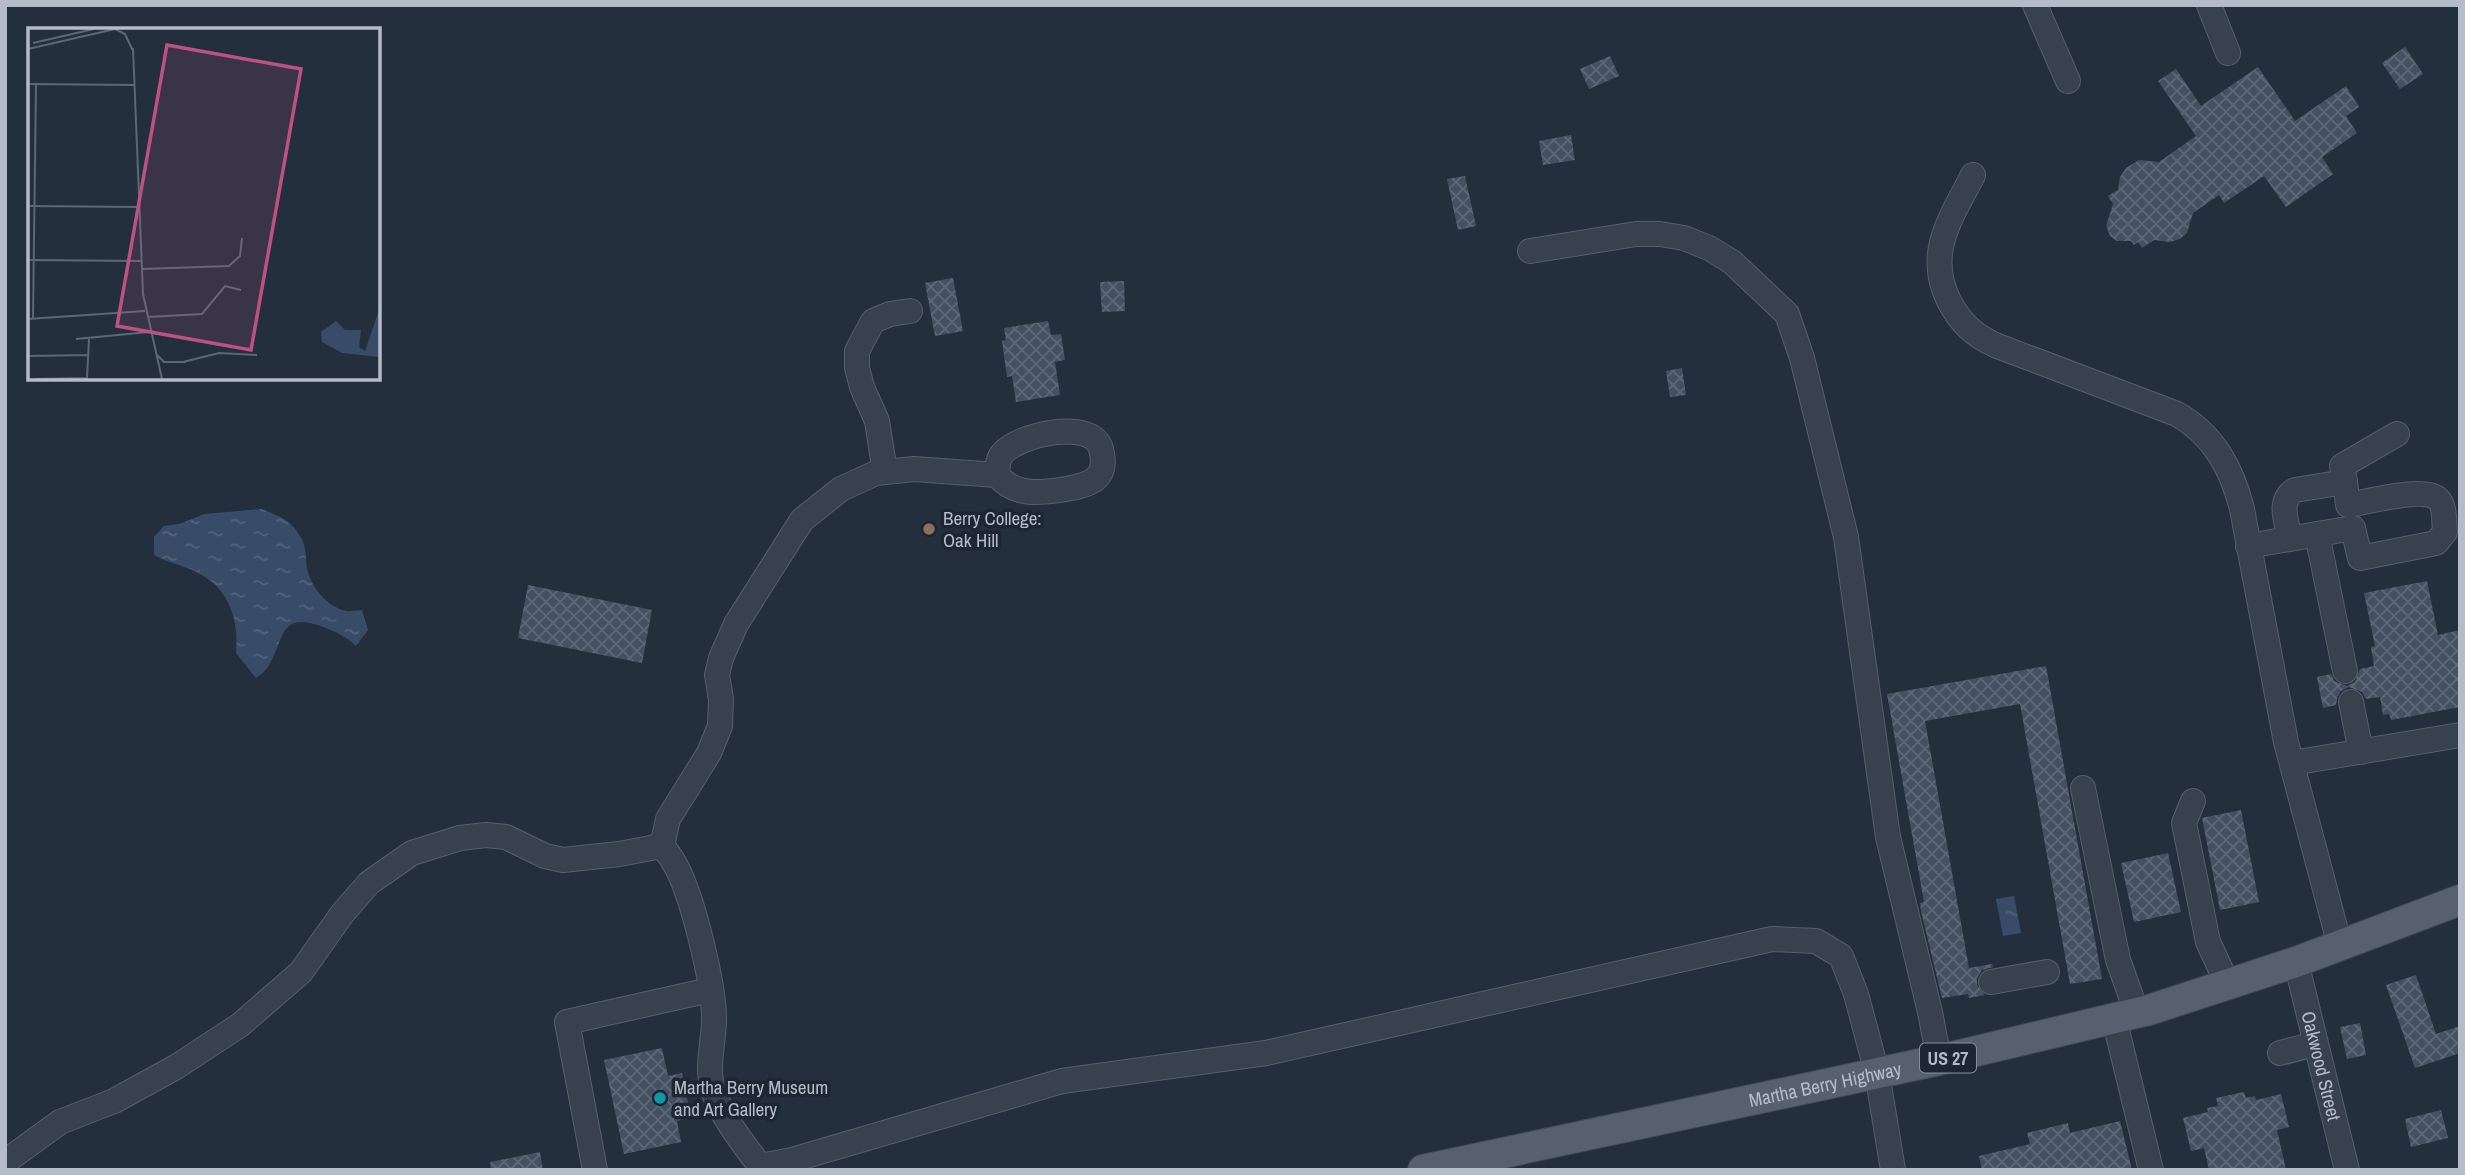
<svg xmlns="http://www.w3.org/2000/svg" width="2465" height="1175" font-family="'Archivo Narrow',sans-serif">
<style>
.water{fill:url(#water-ripples)}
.building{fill:url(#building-cross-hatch)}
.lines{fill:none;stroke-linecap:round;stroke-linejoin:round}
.minor-casing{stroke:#565f6c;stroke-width:26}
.major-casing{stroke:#414a57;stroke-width:32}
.minor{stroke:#38414e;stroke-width:24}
.major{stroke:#56606e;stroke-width:30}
.education-dot{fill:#8d6e63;stroke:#1d2633;stroke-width:2.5}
.culture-dot{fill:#0f9aa8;stroke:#1d2633;stroke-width:2.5}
.labels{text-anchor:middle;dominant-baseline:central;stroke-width:7;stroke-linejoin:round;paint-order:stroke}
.shield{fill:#1d2633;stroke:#878f9c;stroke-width:2}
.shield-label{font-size:18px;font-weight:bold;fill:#b4bcc9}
.poi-label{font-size:19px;fill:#b4bcc9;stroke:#1d2633;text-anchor:start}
.street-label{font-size:19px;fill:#b4bcc9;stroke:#1d2633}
.inset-road{fill:none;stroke:#5e6776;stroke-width:2}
.view{fill:#bd5182;fill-opacity:0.15;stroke:#bd5182;stroke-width:3.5}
.inset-edge{fill:none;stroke:#b4bcc9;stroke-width:3.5}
</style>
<defs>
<pattern id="water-ripples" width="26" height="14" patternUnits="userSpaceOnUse" patternTransform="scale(1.75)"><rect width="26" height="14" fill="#394c67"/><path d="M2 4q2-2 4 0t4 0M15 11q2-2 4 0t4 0" fill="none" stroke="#53647b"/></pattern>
<pattern id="building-cross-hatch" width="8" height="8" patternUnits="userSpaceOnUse" patternTransform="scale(1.75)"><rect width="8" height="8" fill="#455162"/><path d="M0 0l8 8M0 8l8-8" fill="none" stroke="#5d6877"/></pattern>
</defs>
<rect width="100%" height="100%" fill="#242f3e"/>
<!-- water -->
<path class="water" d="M261 509C277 515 291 520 300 536 307 547 305 556 307 568 310 586 327 607 346 611 350 612 357 610 362 610L368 630 356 646C346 636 336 632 323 627 278 610 285 640 268 667 265 671 260 675 256 678L236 653C239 621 230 590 200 574 185 565 170 564 154 555V537L164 526 179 524 205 514Z
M2014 896 2021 933 2003 936 1996 899Z"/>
<!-- building -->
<path class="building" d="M2405 47 2423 74 2400 89 2382 63Z
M1610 56 1619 76 1589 89 1580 69Z
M2258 67 2295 121 2346 86 2359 107 2346 116 2357 133 2322 157 2333 174 2286 207 2264 176 2224 203 2219 195 2193 213 2187 233 2180 239 2170 242 2154 240 2142 248 2138 242 2134 245 2131 241H2117L2110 236 2106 226 2113 204 2108 196 2118 190 2120 177 2126 168 2139 160 2159 162 2196 136 2158 81 2176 69 2201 106Z
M1571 135 1575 160 1543 165 1539 141Z
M1465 176 1476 226 1458 230 1447 179Z
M953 278 963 331 935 336 925 283Z
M1124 281 1125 311 1102 312 1100 282Z
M1048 321 1051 335 1061 334 1065 360 1055 362 1060 395 1016 402 1012 376 1007 377 1002 341 1006 340 1004 328Z
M1682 368 1686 395 1670 397 1666 371Z
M2427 581 2438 635 2460 630V707L2391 720 2389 714 2383 715 2380 697 2366 699 2362 692 2349 687 2341 691 2337 698 2336 705 2323 708 2317 677 2331 674 2334 681 2347 686 2355 682 2360 669 2374 666 2371 647 2375 646 2364 593Z
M528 585 652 610 642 663 518 638Z
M2046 666 2102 979 2070 984 2020 704 1925 721 1969 968 1992 964 1993 967 1982 970 1977 978V985L1985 995 1969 998 1968 994 1942 998 1921 911 1920 903 1924 902 1887 694Z
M2241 810 2259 902 2220 910 2202 818Z
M2168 853 2181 912 2134 922 2121 863Z
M2416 975 2436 1034 2460 1026V1053L2415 1068 2386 985Z
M2360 1023 2366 1055 2347 1059 2340 1027Z
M662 1048 668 1076 682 1073 691 1118 677 1121 681 1142 624 1154 604 1060Z
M2244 1092 2246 1098 2255 1096 2256 1100 2281 1094 2289 1127 2277 1130 2286 1170H2209L2204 1148 2191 1151 2183 1118 2208 1112 2207 1108 2218 1106 2216 1098Z
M2441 1110 2448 1138 2411 1147 2405 1119Z
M2120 1121 2132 1170H1982L1979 1156 2030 1144 2027 1133 2068 1123 2070 1133Z
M540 1152 543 1170H491L490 1162Z"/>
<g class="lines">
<defs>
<g id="minor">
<path d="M2035 5 2068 81"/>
<path d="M2209 5 2228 53"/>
<path d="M1973 175C1951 218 1925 253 1949 301 1960 322 1973 335 1995 345L2177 414C2214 435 2232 469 2242 509L2286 742 2340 946"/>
<path d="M1530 251 1636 234H1660L1684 238 1709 248 1732 262 1787 314 1802 358 1846 537 1888 837 1930 1012 1939 1060"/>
<path d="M885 472 877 421 862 387 857 368V351L873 321 890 314 910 311"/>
<path d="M2345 482 2342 466 2397 434"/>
<path d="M2317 534 2345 671"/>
<path d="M2248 546C2283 540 2318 534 2353 528L2360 558 2436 543 2445 532C2444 522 2445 505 2438 499 2424 486 2367 502 2348 505L2345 482 2295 490C2277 501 2287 522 2290 539"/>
<path d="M2351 702 2361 752"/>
<path d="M2292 763 2460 735"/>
<path d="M2083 788 2118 960 2137 1013"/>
<path d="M2193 801 2184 823 2208 942 2228 985"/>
<path d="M662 846 668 819 709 753 720 726 721 699 717 675 721 658 736 624 802 520 841 489 876 473 914 469 997 475C1015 497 1041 493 1066 489 1090 485 1109 479 1101 449 1092 417 1017 435 1002 454 997 460 998 468 997 475"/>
<path id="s1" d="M2296 962 2347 1170"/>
<path d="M1991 982 2047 972"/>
<path d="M2114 1018 2151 1170"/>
<path d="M2280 1053 2315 1044"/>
<path d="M5 1162 60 1122 114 1101 176 1067 240 1025 301 972 342 914 369 883 412 853 460 838 486 835 506 837 545 856 563 860 619 854 662 846C668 853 673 860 677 868 693 899 714 984 714 1019 714 1044 705 1068 714 1093 724 1120 743 1143 760 1166L792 1160 1062 1081 1266 1053 1772 939 1816 941 1841 956 1856 994 1877 1073 1893 1170"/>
<path d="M595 1170 567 1022 710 990"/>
</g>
<g id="major">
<path id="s2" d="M1423 1170 1939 1060 2149 1010 2296 962 2460 900"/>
</g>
</defs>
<!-- minor casing -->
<use href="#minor" class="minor-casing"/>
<!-- major casing -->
<use href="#major" class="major-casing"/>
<!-- minor -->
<use href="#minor" class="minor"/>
<!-- major -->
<use href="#major" class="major"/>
</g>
<!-- markers -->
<circle class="education-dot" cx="929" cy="529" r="7"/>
<circle class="culture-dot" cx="660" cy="1098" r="7"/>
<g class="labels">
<!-- shield labels -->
<rect class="shield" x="1920" y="1043.5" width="56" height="29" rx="5"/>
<g class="shield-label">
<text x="1948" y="1058">US 27</text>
</g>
<!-- poi labels -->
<g class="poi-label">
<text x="943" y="518">Berry College:<tspan x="943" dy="22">Oak Hill</tspan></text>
<text x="674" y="1087">Martha Berry Museum<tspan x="674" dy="22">and Art Gallery</tspan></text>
</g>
<!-- street labels -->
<g class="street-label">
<text stroke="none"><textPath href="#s1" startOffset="107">Oakwood Street</textPath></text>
<text stroke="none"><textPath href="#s2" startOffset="411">Martha Berry Highway</textPath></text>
</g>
</g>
<!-- overview -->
<g transform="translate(28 28)">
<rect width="352" height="352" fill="#242f3e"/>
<path d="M352 279V329L314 325 294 314 293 304 308 293 317 302H333L331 319 337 323Z" fill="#394c67"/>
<path class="inset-road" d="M87 1 97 6 105 23M5 15 66 1M105 20 115 266 134 351M0 21 87 1M0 56 106 57M0 178 111 179M0 232 113 233M114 241 201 238 212 228 214 210M119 289 174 286 197 258 213 262M0 291 117 283M5 291 8 56M48 311 121 304M128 326 136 334H158M0 328 61 327M155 334 191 325 229 327M8 351 59 350 61 311"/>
<path class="view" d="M139 17 273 41 223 322 89 298Z"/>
<rect width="352" height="352" class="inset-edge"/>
</g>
<!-- border -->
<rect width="2465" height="1175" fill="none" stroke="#b4bcc9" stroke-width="14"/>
</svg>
